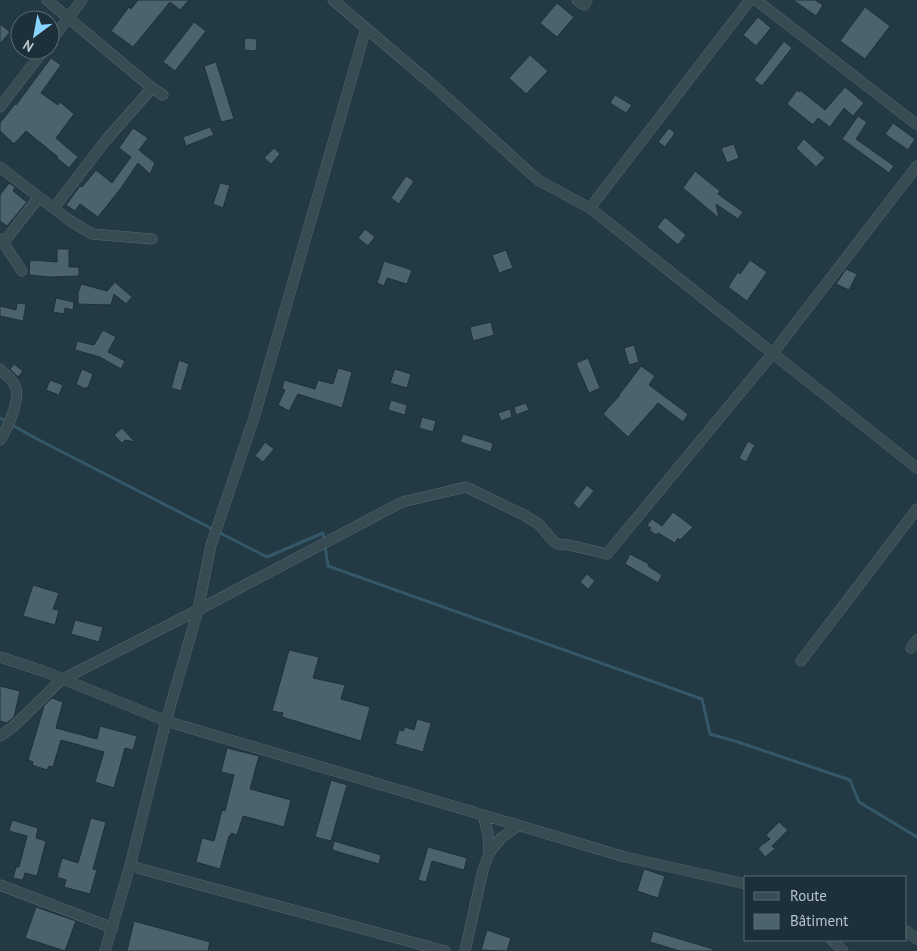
<svg xmlns="http://www.w3.org/2000/svg" width="917" height="951" font-family="'PT Sans',sans-serif">
<style>
.lines{fill:none;stroke-linecap:round;stroke-linejoin:round}
.stream{stroke:#34586a;stroke-width:3}
.building{fill:#4c636e;stroke:#1f313a}
.minor-casing{stroke:#566770;stroke-width:11}
.minor{stroke:#384a52;stroke-width:10}
</style>
<rect width="100%" height="100%" fill="#233943"/>
<g class="lines">
<!-- stream -->
<path class="stream" d="M0 418 37 439 267 557 323 533 328 566 702 699 710 734 738 742 850 780 859 802 917 837"/>
</g>
<!-- building -->
<path class="building" d="M138 0H189L180 10 170 2 133 47 111 31 129 7 131 9Z
M793 0H815L823 5 816 16Z
M557 3 574 17 557 37 540 23Z
M865 7 890 26 865 59 840 41Z
M758 17 771 28 756 46 743 35Z
M194 22 206 31 175 71 163 62Z
M0 24 10 32 0 44Z
M245 38 257 39 256 51 244 50Z
M784 41 792 48 762 86 754 80Z
M530 55 548 71 526 94 509 78Z
M51 58 61 65 41 93 58 105 60 102 74 114 56 138 78 157 69 168 57 158 58 157 26 131 14 144 0 131V123L15 104 16 105Z
M216 62 234 119 221 122 204 66Z
M845 87 864 103 853 116 844 108 830 127 818 118 813 125 787 104 797 90 799 92 800 90 825 110Z
M615 95 632 105 626 113 610 103Z
M858 116 867 122 856 139 894 166 889 173 842 139Z
M893 123 915 139 908 150 885 134Z
M210 127 214 135 186 146 183 137Z
M133 128 148 138 139 150 155 163 150 174 138 163 121 188 98 217 80 204 75 211 66 205 80 186 82 187 96 170 112 183 131 157 119 148Z
M669 128 675 133 665 147 658 142Z
M804 139 825 158 816 167 796 148Z
M734 144 739 158 727 163 721 148Z
M274 148 280 154 271 164 264 158Z
M695 171 720 191 718 194 743 212 738 219 716 204 719 218 683 188Z
M406 176 414 181 399 204 391 198Z
M9 183 15 187 13 191 27 202 7 226 0 221V195Z
M220 183 230 185 223 208 213 204Z
M665 217 686 235 678 245 657 227Z
M365 229 375 237 368 246 358 238Z
M57 249H69V267H79V276L50 277 29 275 30 260 57 262Z
M506 250 513 268 499 273 492 255Z
M750 260 767 272 747 301 728 287 738 272 740 274Z
M384 261 412 270 407 284 387 278 384 286 377 283Z
M846 269 857 274 849 290 836 284Z
M117 280 116 283 132 297 126 304 114 294 111 305 78 304V293L81 284 107 291Z
M56 298 74 302 73 310 65 308 64 314 53 312Z
M17 303 26 304 23 321 0 316V306L16 310Z
M491 322 494 335 473 341 470 327Z
M103 330 116 337 108 352 125 361 121 369 100 357 75 350 77 341 94 345Z
M634 345 639 362 629 365 624 348Z
M588 358 600 388 589 393 576 363Z
M179 360 189 364 181 391 171 388Z
M14 364 23 371 18 377 10 369Z
M641 366 655 376 649 385 688 414 683 422 658 403 628 437 603 414 620 395H619Z
M338 368 352 372 342 408 298 394 289 411 278 405 285 390 282 389 284 380 315 389 318 380 333 384Z
M82 369 93 374 88 388 86 387 85 389 76 384Z
M395 369 411 374 407 388 390 383Z
M50 380 63 385 59 395 46 390Z
M391 400 407 405 405 415 388 410Z
M526 403 529 410 516 415 514 407Z
M510 409 512 417 501 421 498 413Z
M422 417 436 421 433 432 419 428Z
M122 428 135 442 125 440 122 443 114 435Z
M463 434 493 443 491 452 460 442Z
M748 441 755 445 746 462 739 458Z
M265 442 274 449 263 462 255 456Z
M587 485 594 491 579 509 573 503Z
M673 512 693 527 680 540 678 538 675 543 658 533 656 535 649 530 651 528 647 525 652 519 662 526Z
M630 554 649 564 648 566 662 575 658 583 625 564Z
M587 574 595 581 588 589 580 582Z
M33 585 59 593 53 609 59 610 55 625 23 616Z
M75 620 103 627 99 642 71 634Z
M289 650 319 657 313 678 345 685 341 699 370 707 361 741 282 717 283 713 272 711Z
M0 686 20 691 14 717 7 723 0 721Z
M52 698 63 702 56 728 97 739 100 726 137 736 133 750 125 748 114 788 95 782 104 752 61 740 53 767 49 766 47 770 32 765 33 762 28 760 44 706Z
M417 719 431 723 423 752 395 744 399 730 403 731 405 727 414 730Z
M227 748 259 756 250 789 291 800 284 827 243 816 237 835 231 833V836H229L220 869 196 862 202 838 214 841 222 810 225 811 234 775 221 772Z
M331 780 347 785 331 841 315 837Z
M91 818 106 822 93 869 97 870 90 894 64 887 66 880 57 877 62 858 78 863Z
M12 820 38 828 36 838 46 841 37 876 25 873 23 880 13 878 16 867H19L27 836 9 831Z
M779 822 788 830 772 846 775 849 765 857 758 848 770 839 766 835Z
M334 841 381 855 379 864 332 850Z
M428 847 467 858 464 870 432 861 426 882 418 880Z
M644 869 665 876 658 898 637 891Z
M36 907 76 921 65 951 25 938Z
M134 921 210 942 208 951H127Z
M487 930 511 938 507 951 481 950Z
M653 931 713 949 712 951H680L650 942Z"/>
<g class="lines">
<defs>
<path id="minor" d="M47 0 152 88 163 95
M333 0 434 86 538 180 590 208 917 468
M577 0 584 5 587 0
M756 0 917 125
M50 42 82 0
M0 107 44 50
M0 167 69 220 92 234 152 239
M54 208 106 140 152 88
M590 208 750 0
M1 239 22 271
M3 243 39 197
M0 369C4 374 11 378 14 384 23 396 7 429 0 440
M911 648 917 640
M0 657 43 671 166 721 625 857 746 884
M801 661 917 509
M0 736 13 727 61 680 198 610 402 502 466 487 524 515 540 525 553 541 558 544 569 545 607 554 773 353 917 166
M483 815 488 834 489 853
M130 866 445 951
M0 885 113 928
M906 931 917 939
M832 940 843 951
M105 951 130 866 166 721 198 610 211 545 254 418 366 28
M465 951 483 870 489 853 501 838 518 826"/>
</defs>
<!-- minor casing -->
<use href="#minor" class="minor-casing"/>
<!-- minor -->
<use href="#minor" class="minor"/>
</g>
<!-- legend -->
<rect x="744" y="876" width="162" height="65" fill="#1d2f38" stroke="#5a6b74"/>
<rect x="754" y="892" width="25" height="8" fill="#384a52" stroke="#5a6b74"/>
<text x="790" y="901" font-size="15" fill="#b5c4cd">Route</text>
<rect x="754" y="914" width="25" height="15" fill="#4c636e" stroke="#5a6b74"/>
<text x="790" y="926" font-size="15" fill="#b5c4cd">Bâtiment</text>
<!-- north arrow -->
<g transform="translate(35 35) rotate(212)"><circle r="24" fill="#1d2f38" stroke="#5a6b74"/>
<path d="M0-4L9 19L0 12L-9 19Z" fill="#87d4ff"/>
<text y="-8" font-size="14" font-weight="bold" text-anchor="middle" fill="#b5c4cd">N</text>
</g>
</svg>
